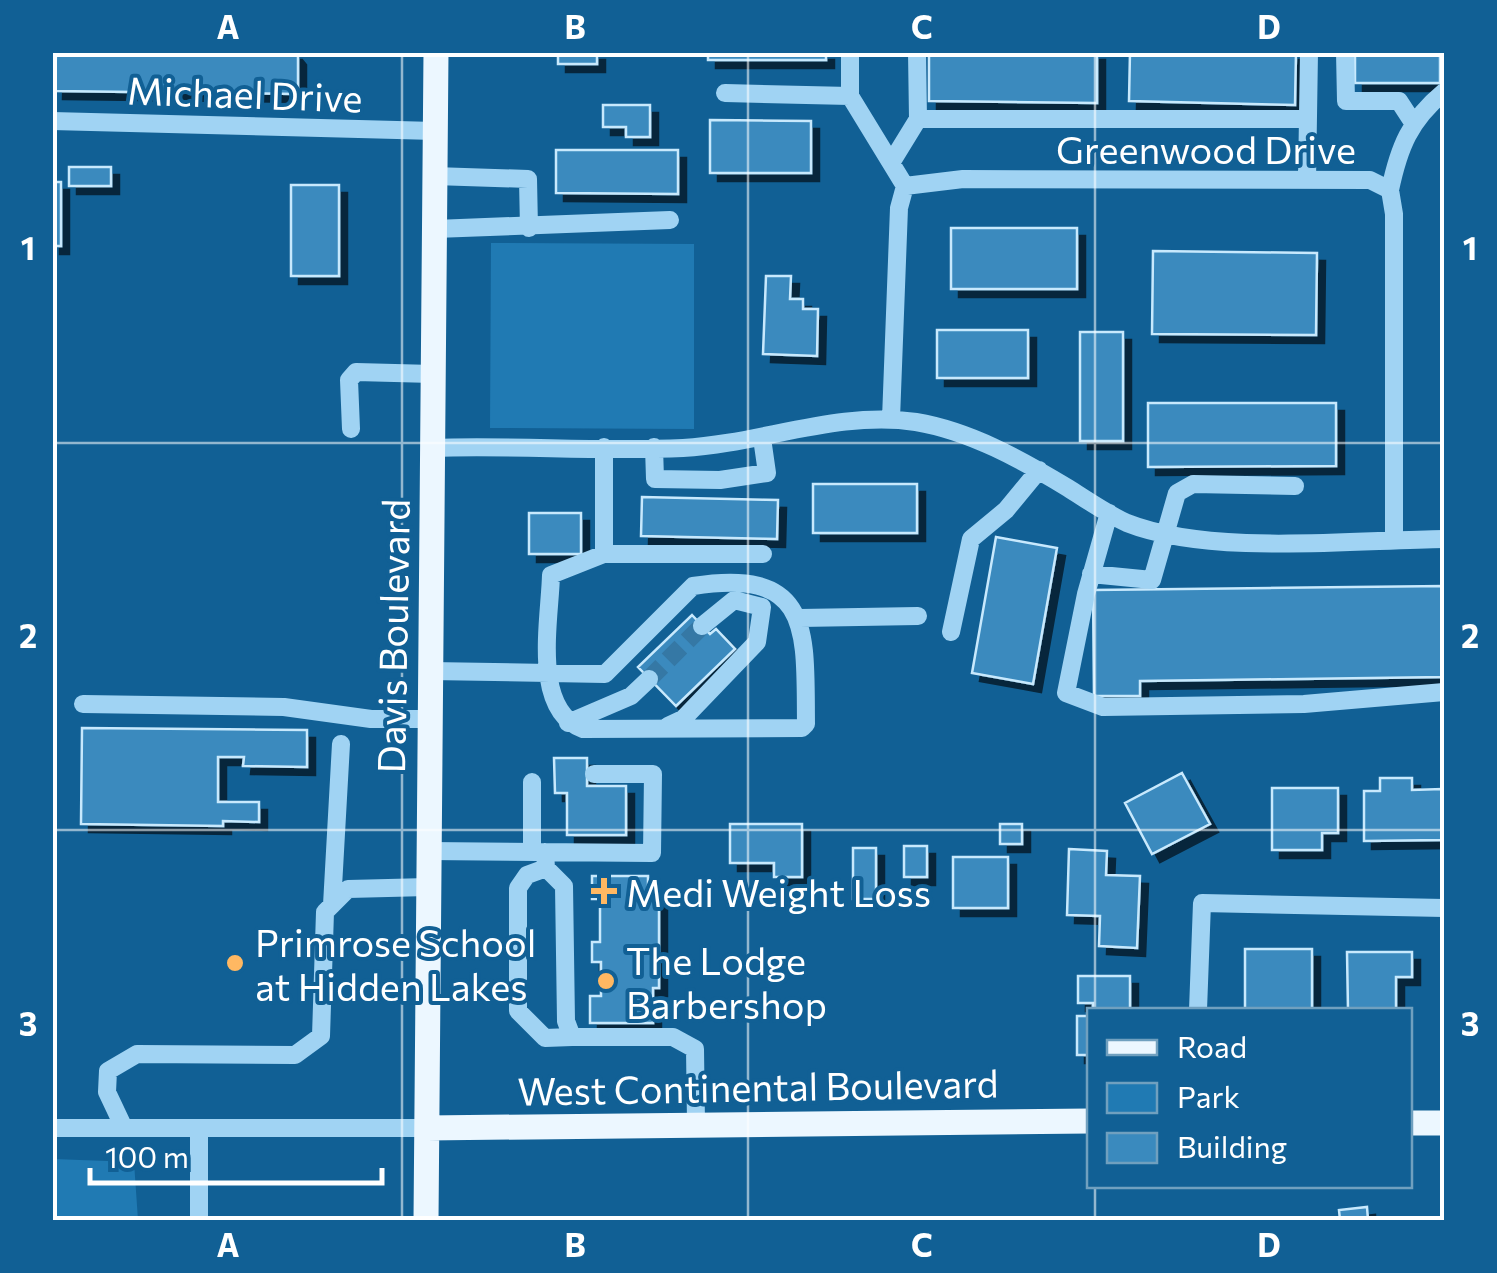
<svg xmlns="http://www.w3.org/2000/svg" width="1497" height="1273" font-family="Commissioner,sans-serif">
<style>
.green{fill:#207ab3}
.building{fill:#3a8abe;stroke:#c8e9fd;stroke-width:2.5;filter:url(#shadow)}
.lines{fill:none;stroke-linecap:round;stroke-linejoin:round}
.minor-tunnel{stroke:#3578a5;stroke-width:18;stroke-dasharray:18 9;stroke-linecap:butt}
.minor{stroke:#a0d3f3;stroke-width:18}
.major{stroke:#ecf7ff;stroke-width:25}
.grid{fill:none;stroke:#fff;stroke-width:2.5;stroke-opacity:0.55}
.poi-dot{fill:#ffb862;stroke:#116095;stroke-width:4}
.labels{text-anchor:middle;dominant-baseline:central;stroke-width:8;stroke-linejoin:round;paint-order:stroke}
.street-label{font-size:38px;fill:#fff;stroke:#116095}
.poi-label{font-size:38px;fill:#fff;stroke:#116095;text-anchor:start}
.neatline{fill:none;stroke:#fff;stroke-width:4}
.grid-label{font-size:32px;text-anchor:middle;font-weight:bold;fill:#fff}
</style>
<defs>
<filter id="shadow"><feDropShadow dx="8" dy="8" stdDeviation="0" flood-color="#0009"/></filter>
</defs>
<rect width="100%" height="100%" fill="#116095"/>
<!-- green -->
<path class="green" d="M491 243 694 244V429L490 428Z
M53 1159 134 1162 138 1220H53Z"/>
<!-- building -->
<path class="building" d="M56 52H294L298 57V94L55 91Z
M558 52H597V64H558Z
M708 52H826V60H708Z
M929 52H1097V103L929 101Z
M1130 52H1296L1295 105 1129 101Z
M1355 52H1440V83H1355Z
M603 105H650V137H626V127H603Z
M710 120 811 121V173H710Z
M556 150H678V194L556 193Z
M69 167H111V186H69Z
M52 182H61V246H52Z
M291 185H339V276H291Z
M951 228H1077V289H951Z
M1153 251 1317 253 1316 335 1152 334Z
M766 276H791L790 299H803V309H818L817 356 763 354Z
M937 330H1028V378H937Z
M1080 332H1123V441H1080Z
M1148 403H1336V466L1148 467Z
M813 484H917V533H813Z
M642 497 778 500 777 539 641 536Z
M529 513H581V554H529Z
M996 537 1057 548 1033 684 972 673Z
M1444 586V677L1140 681V696H1094L1093 590Z
M692 615 710 634 716 629 735 649 676 706 638 667Z
M82 728 307 730V767L243 766 244 757H218V802H259V822L223 821V826L81 824Z
M554 758H587V786H626V835H567V793H555Z
M1182 773 1210 824 1152 854 1125 803Z
M1380 778H1412V790L1442 789V840L1364 841V791H1380Z
M1272 788H1338V833H1322V850H1272Z
M730 824H802V877H774V863H730Z
M1000 824H1022V844H1000Z
M904 846H927V877H904Z
M853 848H876V899H853Z
M1069 849 1107 851 1106 875 1140 876 1137 948 1099 946 1100 916 1067 915Z
M953 857H1008V908H953Z
M592 876H648V886H659V988H653V1023H590V996H601V962H592V942H600V899H592Z
M1245 949H1312V1010H1245Z
M1347 952H1412V977H1396V1010H1348Z
M1078 976H1130V1010H1093V1003H1078Z
M1077 1016H1090V1055H1077Z
M1367 1207 1368 1220H1340L1339 1210Z"/>
<g class="lines">
<!-- minor-tunnel -->
<path class="minor-tunnel" d="M649 679 702 626"/>
<!-- minor -->
<path class="minor" d="M850 52V96L905 186
M1345 52 1346 101H1399L1412 121
M725 93 850 96
M918 119H1308
M52 121 435 131
M891 163 918 119 917 52
M434 176 528 179 529 228
M1307 180 1309 52
M1390 190C1399 147 1410 120 1444 92
M435 229 670 220
M891 419 899 208 905 186 963 179 1370 180 1390 190 1394 214V540
M351 429 349 380 356 372 433 374
M654 447 655 479 720 480 767 473 762 438
M432 448C515 445 599 452 683 448 760 444 838 410 916 422 970 431 1022 460 1068 488 1087 500 1107 514 1127 523 1211 556 1353 540 1444 539
M1109 513 1086 594 1066 693 1103 707 1304 704 1444 692
M604 554H763
M1091 574 1152 580 1177 493 1193 484 1295 486
M800 618 918 616
M951 632 971 539 1006 510 1039 470
M430 671 605 674 693 586C813 567 805 632 806 724L802 728 583 729C531 710 550 619 551 575L604 554V447
M83 704 284 707 371 719H429
M568 723 631 696 649 679
M668 726 683 719 757 642 762 607 734 600 702 626
M532 782V852
M428 851 652 853 653 774H594
M545 852 546 868 564 886 566 1021 572 1037H673L695 1049 696 1123
M546 868 527 875 518 888V1011L545 1038 572 1037
M332 905 341 744
M1198 1010 1202 903 1444 908
M52 1128H427
M124 1128 107 1092 108 1071 137 1054 295 1055 321 1036 325 912 348 889 428 887
M199 1128V1220"/>
<!-- major -->
<path class="major" d="M1410 1123H1444
M427 1128 1090 1121
M426 1220 436 52"/>
</g>
<!-- grid -->
<path class="grid" d="M402 52V1220M748 52V1220M1095 52V1010M52 443H1444M52 830H1444M1095 1186V1220"/>
<!-- markers -->
<g class="poi-dot">
<path d="M599 876h10v10h10v10h-10v10h-10v-10h-10v-10h10z"/>
<circle cx="235" cy="963" r="10"/>
<circle cx="606" cy="981" r="10"/>
</g>
<g class="labels">
<!-- street labels -->
<g class="street-label">
<text transform="translate(245 93) rotate(2)">Michael Drive</text>
<text x="1206" y="148">Greenwood Drive</text>
<text transform="translate(392 636) rotate(-89)">Davis Boulevard</text>
<text transform="translate(758 1086) rotate(-1)">West Continental Boulevard</text>
</g>
<!-- poi labels -->
<g class="poi-label">
<text x="626" y="891">Medi Weight Loss</text>
<text x="255" y="941">Primrose School<tspan x="255" dy="44">at Hidden Lakes</tspan></text>
<text x="626" y="959">The Lodge<tspan x="626" dy="44">Barbershop</tspan></text>
</g>
</g>
<!-- border -->
<rect width="1497" height="1273" fill="none" stroke="#116095" stroke-width="110"/>
<!-- legend -->
<rect x="1087" y="1008" width="325" height="180" fill="#116095" stroke="#70a0bf" stroke-width="2.5"/>
<rect x="1107" y="1040" width="50" height="15" fill="#ecf7ff" stroke="#70a0bf" stroke-width="2.5"/>
<text x="1177" y="1058" font-size="30" fill="#ffffff">Road</text>
<rect x="1107" y="1083" width="50" height="30" fill="#207ab3" stroke="#70a0bf" stroke-width="2.5"/>
<text x="1177" y="1108" font-size="30" fill="#ffffff">Park</text>
<rect x="1107" y="1133" width="50" height="30" fill="#3a8abe" stroke="#70a0bf" stroke-width="2.5"/>
<text x="1177" y="1158" font-size="30" fill="#ffffff">Building</text>
<!-- scale -->
<path d="M90 1168v15h292v-15" fill="none" stroke="#ffffff" stroke-width="5"/>
<text x="105" y="1168" font-size="30" fill="#ffffff" stroke="#116095" stroke-width="8" paint-order="stroke">100 m</text>
<rect x="55" y="55" width="1387" height="1163" class="neatline"/>
<g class="grid-label">
<text x="228" y="39">A</text>
<text x="575" y="39">B</text>
<text x="922" y="39">C</text>
<text x="1269" y="39">D</text>
<text x="28" y="260">1</text>
<text x="1470" y="260">1</text>
<text x="28" y="648">2</text>
<text x="1470" y="648">2</text>
<text x="28" y="1036">3</text>
<text x="1470" y="1036">3</text>
<text x="228" y="1257">A</text>
<text x="575" y="1257">B</text>
<text x="922" y="1257">C</text>
<text x="1269" y="1257">D</text>
</g>
</svg>
